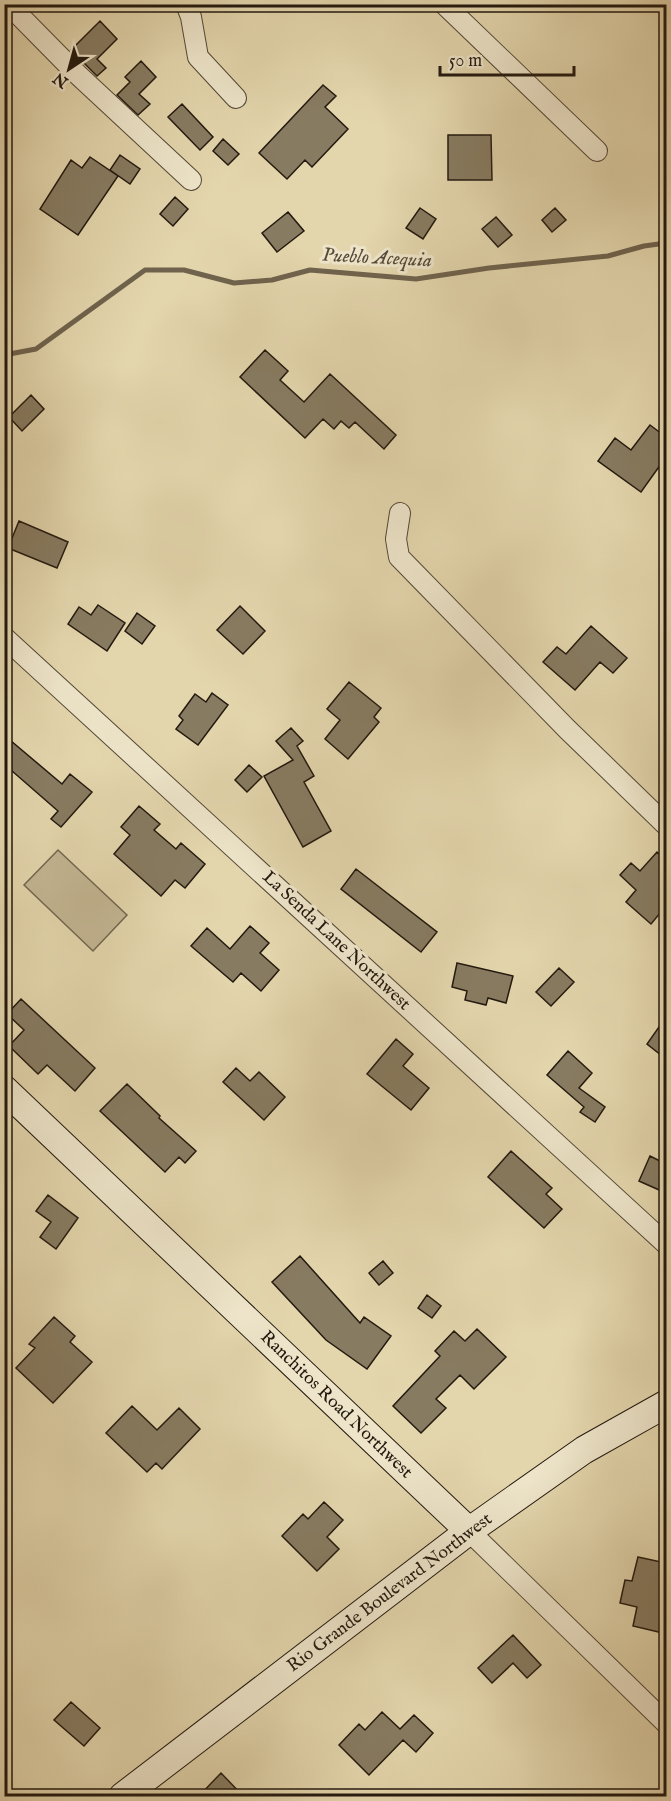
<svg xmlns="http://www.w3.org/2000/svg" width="671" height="1801" font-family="'IM FELL English',serif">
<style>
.green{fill:#c2b591;stroke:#726750;stroke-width:1.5}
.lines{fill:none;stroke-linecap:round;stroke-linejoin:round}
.stream{stroke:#6f634d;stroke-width:5}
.building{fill:#877b61;stroke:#23190f;stroke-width:1.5}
.street-casing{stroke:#534836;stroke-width:22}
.secondary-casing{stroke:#23190f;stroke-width:29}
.street{stroke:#ede4c9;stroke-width:20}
.secondary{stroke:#ede4c9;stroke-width:27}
.labels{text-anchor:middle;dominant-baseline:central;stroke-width:6;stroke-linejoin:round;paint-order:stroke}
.street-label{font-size:18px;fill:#23190f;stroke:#ede4c9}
.water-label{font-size:20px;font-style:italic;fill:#564b39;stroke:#ede4c9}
</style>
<rect width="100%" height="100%" fill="#e3d5ac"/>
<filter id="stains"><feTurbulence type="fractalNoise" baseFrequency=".00333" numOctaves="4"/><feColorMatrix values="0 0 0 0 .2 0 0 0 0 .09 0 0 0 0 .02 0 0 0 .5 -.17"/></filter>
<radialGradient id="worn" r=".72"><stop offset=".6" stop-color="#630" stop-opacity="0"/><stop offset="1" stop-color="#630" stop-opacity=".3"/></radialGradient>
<!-- green -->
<path class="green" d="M58 850 127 915 93 951 24 885Z"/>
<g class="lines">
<!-- stream -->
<path class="stream" d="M4 355 36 349 145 270H184L234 283 272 280 310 270 416 279 489 268 608 256 644 246 666 243"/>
</g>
<!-- building -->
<path class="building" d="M100 21 117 39 97 59 106 68 97 76 71 50Z
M141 61 156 77 139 94 150 104 138 115 117 95 130 82 125 77Z
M323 85 336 96 325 107 348 129 312 167 305 160 287 179 259 153Z
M182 104 213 137 200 150 168 117Z
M448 135H491L492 180H448Z
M223 139 239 154 228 165 213 151Z
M120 155 140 169 130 184 110 170Z
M90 157 118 176 78 235 40 209 71 160 82 168Z
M175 197 188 209 173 226 160 214Z
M420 208 436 219 423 239 406 228Z
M555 208 566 220 552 232 542 220Z
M288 212 304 231 277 252 262 233Z
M496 217 512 235 498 247 482 229Z
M265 350 288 371 280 380 304 402 330 374 396 435 384 449 355 422 349 428 341 421 334 429 323 419 305 438 240 377Z
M31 395 44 409 22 431 9 417Z
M650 425 666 437V457L641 492 598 461 615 438 631 450Z
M19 521 68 542 57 568 8 548Z
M98 605 125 623 107 651 68 624 79 607 91 615Z
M240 606 265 631 243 654 217 630Z
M137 613 155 626 142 644 125 631Z
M591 626 627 658 613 673 600 662 575 690 543 662 557 647 566 654Z
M349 682 381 708 374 717 379 722 348 759 325 739 340 720 327 709Z
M212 693 228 705 198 745 176 729 183 720 179 716 195 694 206 702Z
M291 728 303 741 297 746 314 776 304 782 331 831 303 847 264 776 293 760 276 741Z
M4 735 62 784 70 774 92 792 61 827 51 819 58 811 4 764Z
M249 765 262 777 247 792 235 780Z
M139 806 160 824 154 830 176 849 181 843 205 864 185 888 175 880 161 896 114 854 130 835 121 827Z
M657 852 666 860V906L651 924 626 902 636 890 620 875 631 863 640 871Z
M356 869 437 932 421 952 341 889Z
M250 926 269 943 260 953 279 970 261 991 241 973 233 982 191 946 207 928 230 949Z
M457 963 513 976 506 1003 488 998 486 1005 465 1000 467 991 452 987Z
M559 968 574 982 551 1006 536 992Z
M21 999 95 1068 75 1091 47 1065 38 1074 9 1046 24 1030 7 1014Z
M666 1017V1059L647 1044Z
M396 1039 413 1054 403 1066 429 1088 411 1110 367 1074Z
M568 1051 592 1073 579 1088 605 1107 595 1122 580 1112 584 1107 547 1075Z
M236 1068 250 1081 259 1072 285 1097 264 1120 223 1082Z
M127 1084 160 1116 159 1118 196 1151 185 1163 179 1157 165 1172 100 1111Z
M511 1151 552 1188 546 1194 562 1209 544 1228 488 1177Z
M650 1156 666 1164V1193L639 1181Z
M48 1195 78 1218 56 1249 40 1237 51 1222 36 1211Z
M300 1256 360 1323 364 1317 391 1336 367 1369 326 1340 272 1282Z
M383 1261 393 1273 379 1285 369 1273Z
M427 1295 441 1306 432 1318 418 1308Z
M54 1317 75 1336 70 1342 92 1362 53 1403 16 1368 35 1348 29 1344Z
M477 1329 506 1357 474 1389 460 1375 436 1399 446 1408 421 1433 393 1406 440 1356 435 1351 454 1331 465 1341Z
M132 1406 157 1430 179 1408 200 1429 162 1469 156 1463 147 1472 106 1433Z
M324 1502 343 1520 327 1537 339 1549 317 1571 282 1536 303 1514 308 1519Z
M638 1557 666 1563V1630L664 1629 663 1633 633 1626 637 1607 620 1603 625 1580 632 1581Z
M513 1635 541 1665 527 1678 513 1663 492 1683 478 1668Z
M71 1702 100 1728 84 1746 54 1720Z
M382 1712 400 1729 414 1715 433 1733 416 1752 403 1740 369 1775 339 1745 359 1724 365 1730Z
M221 1773 244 1797H198Z"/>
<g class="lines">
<defs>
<path id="street" d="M8 4 77 74 191 180
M186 4 191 17 198 57 236 98
M444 4 597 151
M400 513 396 539 399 557 567 729 666 825
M4 637 666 1244
M469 1531 666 1723"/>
<path id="secondary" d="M4 1089 469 1531
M123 1796 469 1531 584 1450 666 1404"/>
</defs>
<!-- street casing -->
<use href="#street" class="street-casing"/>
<!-- secondary casing -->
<use href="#secondary" class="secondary-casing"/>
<!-- street -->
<use href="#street" class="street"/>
<!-- secondary -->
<use href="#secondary" class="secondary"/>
</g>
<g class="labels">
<!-- street labels -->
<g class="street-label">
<text transform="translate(336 941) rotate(43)">La Senda Lane Northwest</text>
<text transform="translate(336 1405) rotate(44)">Ranchitos Road Northwest</text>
<text transform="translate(390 1593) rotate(-37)">Rio Grande Boulevard Northwest</text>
</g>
<!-- water labels -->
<g class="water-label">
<text transform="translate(377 258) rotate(3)">Pueblo Acequia</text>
</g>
</g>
<!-- margin -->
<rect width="671" height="1801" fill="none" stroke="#e3d5ac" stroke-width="24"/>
<rect x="6" y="6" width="659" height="1789" fill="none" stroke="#23190f" stroke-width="3"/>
<rect x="12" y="12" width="647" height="1777" fill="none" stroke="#23190f" stroke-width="1.5"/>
<!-- north arrow -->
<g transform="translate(69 69) rotate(216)" stroke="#ede4c9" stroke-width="4.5" paint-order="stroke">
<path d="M0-4.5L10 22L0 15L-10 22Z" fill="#23190f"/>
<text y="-9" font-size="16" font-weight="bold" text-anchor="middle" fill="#23190f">N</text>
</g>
<!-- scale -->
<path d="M440 66v9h134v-9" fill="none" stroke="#23190f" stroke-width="3"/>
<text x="449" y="66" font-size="18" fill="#23190f" stroke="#ede4c9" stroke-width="4.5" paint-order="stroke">50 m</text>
<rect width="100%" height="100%" filter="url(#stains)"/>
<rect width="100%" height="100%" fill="url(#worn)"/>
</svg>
